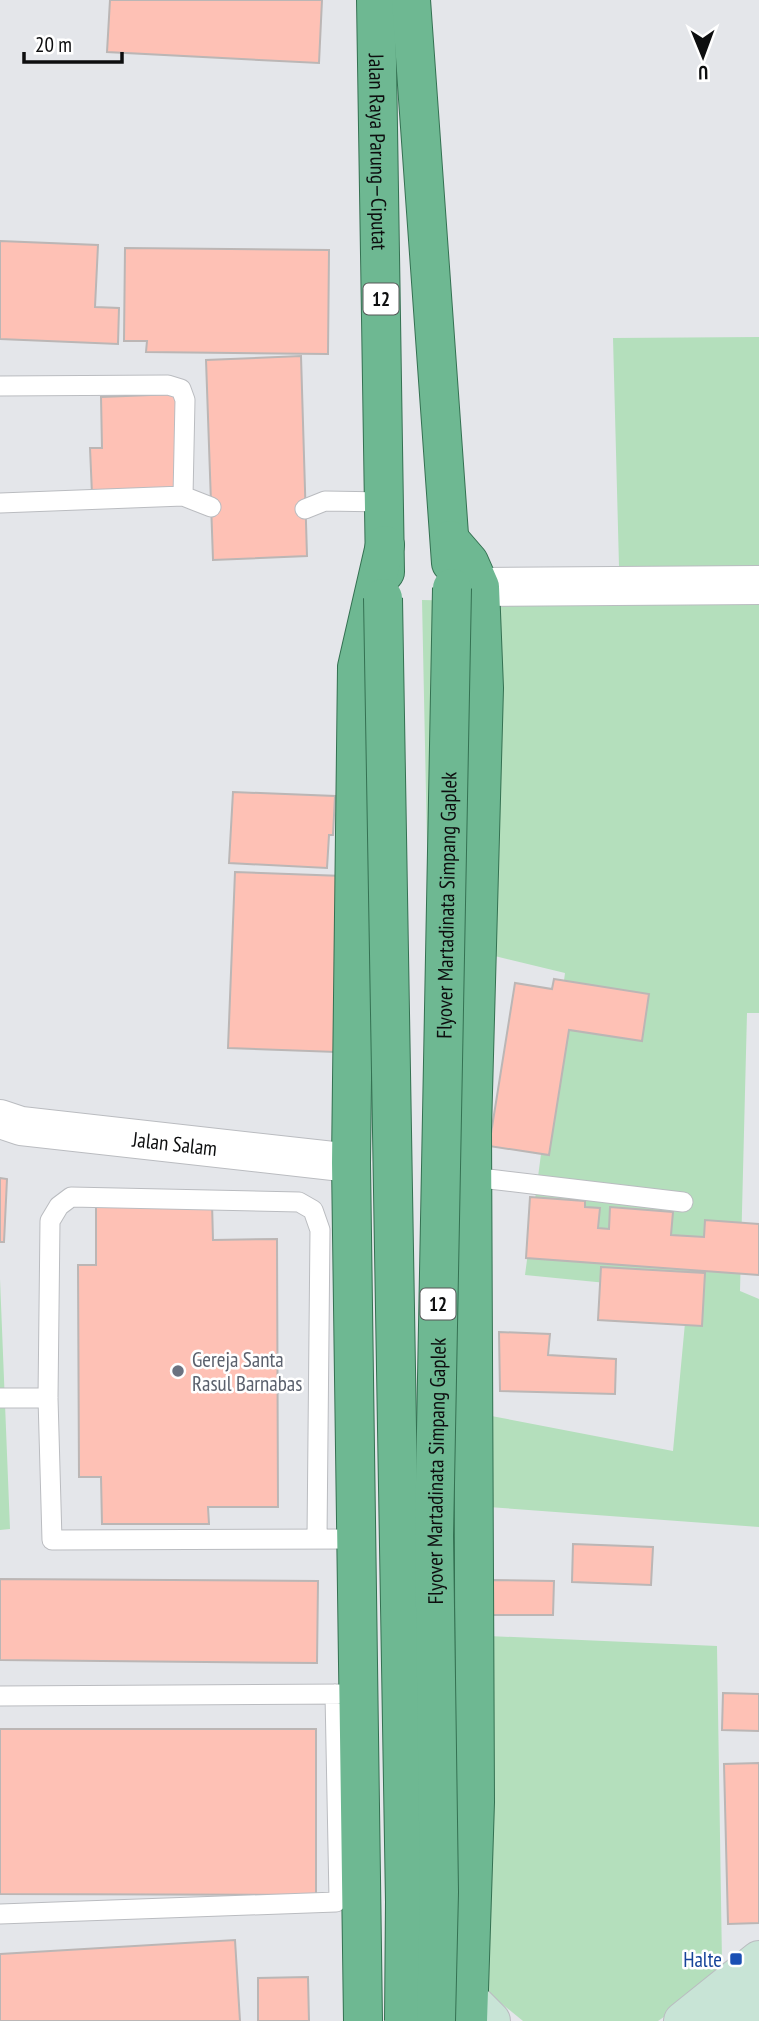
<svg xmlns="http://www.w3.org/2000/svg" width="759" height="2021" font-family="'PT Sans Narrow',sans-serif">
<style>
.green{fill:#b4dfbc}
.building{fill:#fec1b5;stroke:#bbb6b5;stroke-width:2}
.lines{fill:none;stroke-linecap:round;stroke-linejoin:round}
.service-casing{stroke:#babcc0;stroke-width:21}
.minor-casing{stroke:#babcc0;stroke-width:40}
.secondary-casing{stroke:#babcc0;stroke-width:40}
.trunk-casing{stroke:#347152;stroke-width:40}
.service{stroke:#fff;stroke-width:19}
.minor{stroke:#fff;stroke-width:38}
.secondary{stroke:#c8e4d6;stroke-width:38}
.trunk{stroke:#6eb892;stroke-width:38}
.trunk-bridge-casing{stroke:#347152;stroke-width:40;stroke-linecap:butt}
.trunk-bridge{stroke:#6eb892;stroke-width:38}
.worship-dot{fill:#6b7280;stroke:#fff;stroke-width:2.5}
.transit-dot{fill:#1a4fb4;stroke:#fff;stroke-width:2.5}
.labels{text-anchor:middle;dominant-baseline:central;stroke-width:5;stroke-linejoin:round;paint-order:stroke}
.shield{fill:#fff;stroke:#565657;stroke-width:2}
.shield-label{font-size:19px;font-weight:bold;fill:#0d0e0f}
.street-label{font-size:21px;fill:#0d0e0f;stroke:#fff}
.worship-label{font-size:21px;fill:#5b616d;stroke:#fff;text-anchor:start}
.transit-label{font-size:21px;fill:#164399;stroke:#fff;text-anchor:end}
</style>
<rect width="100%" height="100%" fill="#e4e6ea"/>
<!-- green -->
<path class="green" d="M759 337V1013H747L740 1291 759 1299V1527L488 1507 486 1415 673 1451 688 1291 525 1275 565 973 429 940 422 600 620 604 613 338Z
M0 1279 10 1529 0 1530Z
M488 1636 717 1646 722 1962 690 1999 658 2021H523L485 1990Z"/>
<!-- building -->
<path class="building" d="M110 0H322L319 63 107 52Z
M0 241 98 245 95 307 119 308 118 344 0 339Z
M125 248 329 250 328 354 146 352 147 341H124Z
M301 356 307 556 213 560 206 360Z
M176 394 179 491 92 494 90 448H102L101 397Z
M233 792 335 796 333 835H329L327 868 229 863Z
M235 872 343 876 336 1052 228 1048Z
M554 979 649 994 642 1041 569 1030 549 1155 489 1146 515 983 552 989Z
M0 1178 7 1179 4 1242H0Z
M530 1197 585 1201V1207L600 1208 598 1228 609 1229 610 1207 673 1212 671 1235 704 1237 705 1220 759 1224V1275L526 1258Z
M212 1203 213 1240 277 1239 278 1507H208L209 1524H102L101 1477H79L78 1265H96V1204Z
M601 1267 705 1273 702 1326 598 1320Z
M499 1332 550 1334 548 1355 616 1359 615 1394 500 1391Z
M573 1544 653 1547 651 1585 572 1582Z
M0 1579 318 1581 317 1663 0 1660Z
M491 1580 554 1581 553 1615H490Z
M723 1693 759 1694V1731L722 1730Z
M0 1729H316V1895L0 1894Z
M759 1763V1923L728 1924 724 1764Z
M235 1940 240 2021H0V1954Z
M308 1977 309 2021H258V1978Z"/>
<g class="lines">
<defs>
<path id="service" d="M0 386 168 385 181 389 185 400 183 496
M0 503 183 496 211 507
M305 509 325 501 385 502
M472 1177 683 1202
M0 1398H48
M317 1538 320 1230 313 1210 299 1202 71 1197 59 1206 50 1221 48 1398 52 1540 358 1539
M0 1696 345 1694
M0 1914 336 1902 339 1898 335 1694"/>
<g id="minor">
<path d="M480 587 759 585"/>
<path id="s1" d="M0 1119 21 1126 351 1163"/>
</g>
<path id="secondary" d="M468 1998 491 2021
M683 2021 759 1960
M732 2021 759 1999"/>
<g id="trunk">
<path id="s2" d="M376 0 385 572"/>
<path d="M411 0 451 563"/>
<path d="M450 540 469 562 480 587 484 688 472 1129 475 1802 468 2021"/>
<path d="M363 2021 351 1163 357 667 385 545"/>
</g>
</defs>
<!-- service casing -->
<use href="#service" class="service-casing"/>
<!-- minor casing -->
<use href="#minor" class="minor-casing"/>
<!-- secondary casing -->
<use href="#secondary" class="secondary-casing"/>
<!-- trunk casing -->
<use href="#trunk" class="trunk-casing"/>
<!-- service -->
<use href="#service" class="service"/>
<!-- minor -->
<use href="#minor" class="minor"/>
<!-- secondary -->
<use href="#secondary" class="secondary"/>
<!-- trunk -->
<use href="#trunk" class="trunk"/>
<defs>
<g id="trunk-bridge">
<path d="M383 598 405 1902 404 2021"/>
<path id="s3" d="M436 2021 439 1892 434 1536 452 588"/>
</g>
</defs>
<!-- trunk-bridge casing -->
<use href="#trunk-bridge" class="trunk-bridge-casing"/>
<!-- trunk-bridge -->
<use href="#trunk-bridge" class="trunk-bridge"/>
</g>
<!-- markers -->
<circle class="worship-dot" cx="178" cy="1371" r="7"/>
<rect class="transit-dot" x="729" y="1952" width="14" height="14" rx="3.5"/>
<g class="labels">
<!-- shield labels -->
<g class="shield">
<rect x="363.5" y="283.5" width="35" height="31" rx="5"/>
<rect x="420.5" y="1288.5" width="35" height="31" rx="5"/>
</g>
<g class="shield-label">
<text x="381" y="299">12</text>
<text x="438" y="1304">12</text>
</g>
<!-- street labels -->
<g class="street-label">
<text stroke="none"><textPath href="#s2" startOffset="152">Jalan Raya Parung—Ciputat</textPath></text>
<text stroke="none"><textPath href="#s3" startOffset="1116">Flyover Martadinata Simpang Gaplek</textPath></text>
<text stroke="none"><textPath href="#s1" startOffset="177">Jalan Salam</textPath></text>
<text stroke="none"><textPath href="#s3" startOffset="550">Flyover Martadinata Simpang Gaplek</textPath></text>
</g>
<!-- worship labels -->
<g class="worship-label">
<text x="192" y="1359">Gereja Santa<tspan x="192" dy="24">Rasul Barnabas</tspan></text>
</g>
<!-- transit labels -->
<g class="transit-label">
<text x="722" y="1959">Halte</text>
</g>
</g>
<!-- north arrow -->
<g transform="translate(703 56) rotate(179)" stroke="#ffffff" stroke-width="5" paint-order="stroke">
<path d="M0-5L12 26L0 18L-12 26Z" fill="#0d0e0f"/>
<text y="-10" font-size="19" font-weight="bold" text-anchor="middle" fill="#0d0e0f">U</text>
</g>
<!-- scale -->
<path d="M24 52v10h98v-10" fill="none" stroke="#0d0e0f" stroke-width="3.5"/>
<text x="35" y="52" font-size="21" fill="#0d0e0f" stroke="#ffffff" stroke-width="5" paint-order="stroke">20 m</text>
</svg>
